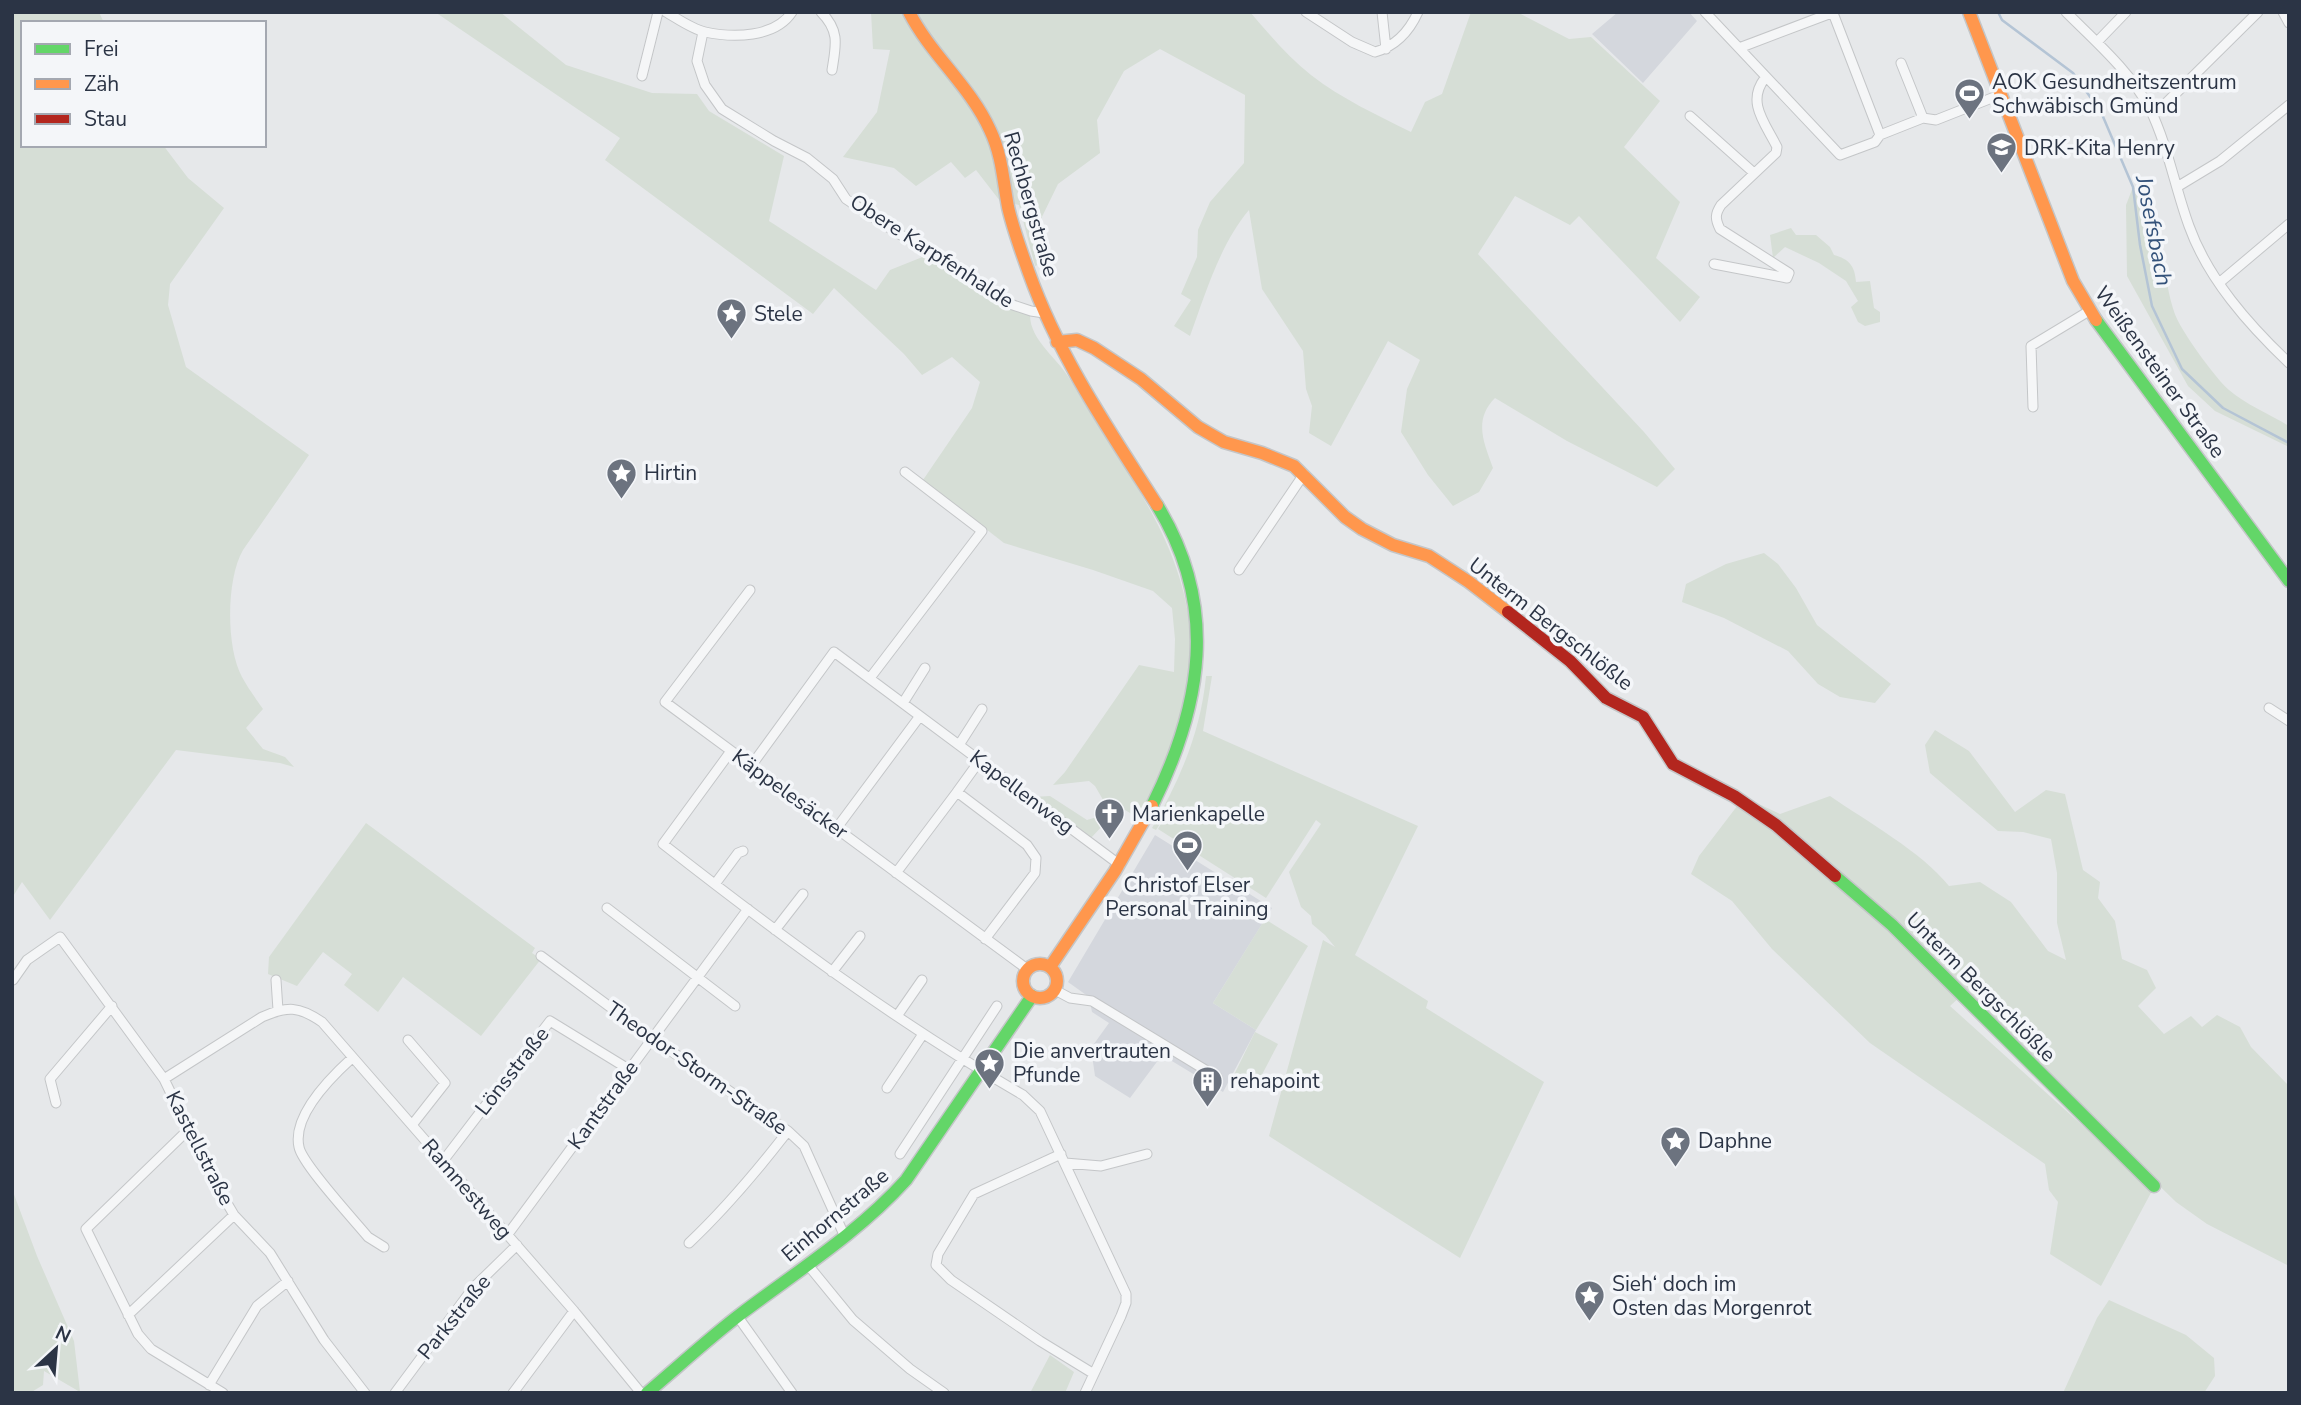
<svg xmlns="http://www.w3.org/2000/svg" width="2301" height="1405" font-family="'Nunito Sans',sans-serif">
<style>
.built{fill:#d4d7dd}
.green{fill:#d6ded6}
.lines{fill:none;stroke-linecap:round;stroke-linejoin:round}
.stream{stroke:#b4c4d5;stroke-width:2.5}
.street-casing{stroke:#c4c6c8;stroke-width:11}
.fast-casing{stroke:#c4c6c8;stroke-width:15}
.slow-casing{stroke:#c4c6c8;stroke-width:15}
.jam-casing{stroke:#c4c6c8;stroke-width:15}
.street{stroke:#f5f6f7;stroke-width:9}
.fast{stroke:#63d668;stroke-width:12}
.slow{stroke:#ff974d;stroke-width:12}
.jam{stroke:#b3261e;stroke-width:12}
.labels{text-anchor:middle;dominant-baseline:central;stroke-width:7;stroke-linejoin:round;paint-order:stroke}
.poi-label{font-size:21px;fill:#2b3445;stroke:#f4f6f9;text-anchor:start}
.street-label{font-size:21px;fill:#2b3445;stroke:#f4f6f9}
.water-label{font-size:23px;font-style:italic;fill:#34527a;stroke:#f4f6f9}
</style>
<rect width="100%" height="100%" fill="#e6e8ea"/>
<!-- built -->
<path class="built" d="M1618 12H1689L1697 21 1643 83 1592 34Z
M1155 835 1272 908 1213 1003 1256 1030 1223 1092 1162 1055 1130 1098 1095 1076 1091 1048 1109 1023 1092 1012 1089 997 1068 982Z"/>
<!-- green -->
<path class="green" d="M12 12H99L104 23H23V145H163L188 178 224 208 170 284 168 305 186 367 309 455 243 550C226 579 226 648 242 677 248 688 256 699 263 709L246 728 263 749 285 757 294 767 280 763 176 750 50 920 22 882 12 898Z
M435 12H500L566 65 652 93 697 94 709 111 784 156 769 221 876 290 890 270 925 256 977 288 1030 315C1030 341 1059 359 1071 381 1128 479 1202 559 1190 680 1187 706 1182 734 1172 758 1163 779 1150 799 1140 819L1125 810 1106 822 1090 839 1032 797 1050 796 1087 820 1097 817 1106 805 1095 786 1089 781 1053 785 1065 772 1139 665 1174 672 1175 639 1172 608 1153 591 1093 570 1004 543 923 480 972 408 980 382 952 357 922 375 904 354 834 288 813 314 605 160 620 138Z
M871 12H1250C1269 34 1288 57 1311 75 1342 99 1377 115 1411 132L1425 102 1442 94 1471 12H1517L1569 39 1591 37 1660 101 1624 147 1680 202 1656 258 1700 297 1680 322 1579 216 1570 225 1515 196 1478 254 1644 432 1675 469 1657 487 1567 441 1495 398C1473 420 1484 443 1493 468L1479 492 1453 506 1428 475 1401 432 1407 389 1420 360 1388 341 1331 446 1309 433 1312 406 1306 389 1303 351 1262 289 1249 210C1220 244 1205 295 1190 336L1174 326 1191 300 1181 294 1197 257 1198 230 1210 202 1244 163 1245 95 1160 49 1124 71 1097 120 1100 153 1058 184 1038 225 1047 252 1041 264 1035 266 1019 205 1000 201 976 170 965 178 951 162 916 186 894 168 843 157 877 112 890 50 873 49Z
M2133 187C2164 207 2161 288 2178 321 2186 337 2216 379 2229 390 2245 404 2271 415 2289 426V447L2215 411 2188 386 2127 276 2126 205Z
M1791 228 1796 235H1816L1830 247 1834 255C1849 259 1855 266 1856 282L1870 281 1874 308 1880 312V322L1865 326 1858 322 1851 307 1858 301 1846 281 1819 263 1785 247 1773 258 1770 235Z
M1764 553 1778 564 1796 588 1817 625 1891 684 1875 703 1840 697 1818 684 1788 651 1724 618 1682 602 1686 584 1726 564Z
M1206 676H1212L1203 731 1418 826 1355 955 1428 1001 1426 1008 1544 1082 1460 1258 1269 1136 1323 940 1335 947 1325 935 1312 924 1311 916 1301 907 1289 872 1321 824 1316 820 1266 898 1158 829 1173 803 1156 830 1152 828C1180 780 1201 731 1206 676Z
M1935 730 1969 751 2015 812 2046 790 2065 794 2083 870 2100 882 2098 898 2115 921 2122 959 2147 970 2156 988 2138 1006 2164 1034 2191 1016 2202 1027 2217 1015 2240 1027 2251 1047 2289 1086V1266L2207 1224 2176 1202 1963 994 1950 1006 2153 1189 2101 1286 2050 1254 2058 1202 2049 1190 2045 1164 1870 1043 1772 949 1732 901 1691 874 1699 856 1744 797 1780 814 1830 796C1866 821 1922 852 1949 886L1980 882 2011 902 2048 951 2066 960 2057 923V873L2051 839 2023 832 1998 831 1930 773 1925 745Z
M366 823 535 948 532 953 541 959 481 1036 403 977 378 1012 344 985 352 974 323 952 297 986 268 974 269 957Z
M1265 919 1308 946 1256 1030 1213 1003Z
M1255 1032 1278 1044 1255 1088 1233 1077Z
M12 1189 37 1256 74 1341 80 1392 44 1371 43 1385 30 1393H12Z
M2109 1300 2186 1335 2214 1358 2215 1376 2204 1393H2063L2097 1318Z
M1050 1355 1074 1372 1065 1393H1030Z"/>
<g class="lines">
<!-- stream -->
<path class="stream" d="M1998 12 2002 20 2073 73 2101 112 2133 187 2140 245 2152 306 2182 369 2223 408 2289 443"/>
<defs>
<path id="street" d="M666 12C678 19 692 29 705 32 733 38 775 38 792 12
M821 12C840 31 836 45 832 70
M1306 12 1352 42 1375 52C1396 46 1409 32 1418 12
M1382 12 1386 49
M1705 12 1840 155 1875 142 1880 135 1923 118 1936 120 2002 94
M2066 12C2096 42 2130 71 2150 109 2168 146 2175 188 2189 226 2208 279 2249 325 2289 363
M2283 12 2289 23
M1833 13 1880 135
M703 32 697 61 705 85 722 109 774 141 807 158 833 179 846 199 894 231 948 262 978 286 1007 303 1031 311 1044 313
M2097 42 2126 12
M1739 48 1834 12
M1901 63 1923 118
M642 76 658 12
M2150 110 2162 107 2258 12
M1690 116 1754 173
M2177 187 2220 161 2289 105
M1714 264 1787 278 1789 273 1720 229C1715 219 1715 214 1721 205L1776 153 1777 147C1765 123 1746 102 1765 78
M2219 283 2289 224
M2033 407 2031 346 2089 311
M1239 570 1304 474
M750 590 665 702 1027 969
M870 678 982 531 905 472
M903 703 925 668
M2269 708 2289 721
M959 745 982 709
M731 751 663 844C778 934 896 1022 1023 1095L1040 1111 1126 1294V1303L1121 1316 1085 1393
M751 766 834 652 1120 865
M957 792 980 760
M836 829 920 716
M896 873 957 792 1027 845 1036 858 1035 873 985 939
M715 884 738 853 743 851
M607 908 735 1006
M775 930 803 894
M541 956 652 1038 788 1131 804 1146 845 1237
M832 972 860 936
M13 980 27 960 60 937 164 1079 211 1176 234 1215 270 1253 324 1340 365 1393
M276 980 278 1010
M1055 990 1070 998 1092 1001 1217 1077
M897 1016 922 980
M408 1040 445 1083 412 1125
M352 1058C330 1078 292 1116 299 1147 302 1164 355 1221 368 1237L384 1247
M164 1079 262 1017C287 1006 299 1006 322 1022L574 1311 641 1393
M887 1088 923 1034
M56 1103 50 1079 112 1006
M188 1130 86 1229 138 1334 151 1349 223 1393
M900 1154 997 1006
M1061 1154 974 1194 938 1254 936 1265 951 1280 1040 1341 1094 1374
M443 1161 550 1021 630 1070
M1065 1163 1101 1166 1147 1154
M508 1234 748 909
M689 1243C726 1208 757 1171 788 1131
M808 1265 853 1320 910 1369 944 1393
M128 1315 234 1215
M738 1317 792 1393
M209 1385 257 1306 288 1281
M395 1393 473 1288 517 1245
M513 1393 574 1311"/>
<path id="fast" d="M2096 320 2289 581
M1152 806C1202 705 1219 606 1157 505
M1835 876 1892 925 2154 1186
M647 1393C679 1366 709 1338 742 1313 799 1270 858 1233 906 1180L1032 996"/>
<path id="slow" d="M909 12C931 55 970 86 990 130 1002 155 1003 180 1008 207 1013 229 1021 251 1029 273 1059 357 1109 430 1157 505
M1969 12 2073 281 2096 320
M1057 342 1077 340 1094 348 1141 379 1198 427 1224 442 1262 453 1294 466 1345 517 1362 529 1393 545 1429 556 1469 582 1508 612
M1023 981a17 17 0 1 1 34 0a17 17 0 1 1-34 0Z
M1050 967 1115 871 1152 806"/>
<path id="jam" d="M1508 612 1570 661 1606 698 1643 717 1673 764 1734 796 1776 825 1835 876"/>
</defs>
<!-- street casing -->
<use href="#street" class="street-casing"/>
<!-- fast casing -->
<use href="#fast" class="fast-casing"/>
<!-- slow casing -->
<use href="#slow" class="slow-casing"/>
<!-- jam casing -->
<use href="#jam" class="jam-casing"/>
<!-- street -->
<use href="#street" class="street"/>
<!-- fast -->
<use href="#fast" class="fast"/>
<!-- slow -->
<use href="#slow" class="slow"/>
<!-- jam -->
<use href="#jam" class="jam"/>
</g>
<!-- icons -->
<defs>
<symbol id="stadium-pin" viewBox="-11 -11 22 30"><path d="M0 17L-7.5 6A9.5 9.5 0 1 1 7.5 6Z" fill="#6c737f" stroke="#f4f6f9"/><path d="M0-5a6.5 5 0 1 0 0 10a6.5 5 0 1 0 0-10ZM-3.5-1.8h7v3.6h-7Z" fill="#fff"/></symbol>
<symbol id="school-pin" viewBox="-11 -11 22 30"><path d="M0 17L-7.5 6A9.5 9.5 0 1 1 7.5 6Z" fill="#6c737f" stroke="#f4f6f9"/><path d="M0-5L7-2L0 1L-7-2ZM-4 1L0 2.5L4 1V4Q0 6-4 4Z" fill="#fff"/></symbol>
<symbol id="sight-pin" viewBox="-11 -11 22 30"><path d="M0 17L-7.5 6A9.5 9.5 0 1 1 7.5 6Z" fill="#6c737f" stroke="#f4f6f9"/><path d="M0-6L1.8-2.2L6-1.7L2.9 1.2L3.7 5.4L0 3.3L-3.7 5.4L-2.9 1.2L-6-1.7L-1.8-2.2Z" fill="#fff"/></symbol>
<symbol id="church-pin" viewBox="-11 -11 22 30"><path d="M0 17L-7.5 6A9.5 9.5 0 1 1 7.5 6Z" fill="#6c737f" stroke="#f4f6f9"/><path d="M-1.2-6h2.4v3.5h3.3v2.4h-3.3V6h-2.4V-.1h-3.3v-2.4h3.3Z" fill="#fff"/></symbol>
<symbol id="building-pin" viewBox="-11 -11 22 30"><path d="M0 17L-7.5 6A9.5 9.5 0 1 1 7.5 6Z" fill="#6c737f" stroke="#f4f6f9"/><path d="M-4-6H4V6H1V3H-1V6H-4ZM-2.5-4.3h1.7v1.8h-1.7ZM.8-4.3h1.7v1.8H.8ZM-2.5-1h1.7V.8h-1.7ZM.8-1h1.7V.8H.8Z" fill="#fff"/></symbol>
</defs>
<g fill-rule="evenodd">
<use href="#stadium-pin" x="1952" y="76" width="35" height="47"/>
<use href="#school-pin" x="1984" y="130" width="35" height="47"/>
<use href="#sight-pin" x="714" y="296" width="35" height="47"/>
<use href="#sight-pin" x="604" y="456" width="35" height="47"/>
<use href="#church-pin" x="1092" y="796" width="35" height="47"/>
<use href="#stadium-pin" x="1170" y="828" width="35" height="47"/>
<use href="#sight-pin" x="972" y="1046" width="35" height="47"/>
<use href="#building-pin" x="1190" y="1064" width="35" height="47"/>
<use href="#sight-pin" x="1658" y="1124" width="35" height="47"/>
<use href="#sight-pin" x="1572" y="1278" width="35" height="47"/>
</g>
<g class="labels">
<!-- poi labels -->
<g class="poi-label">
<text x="1992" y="82">AOK Gesundheitszentrum<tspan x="1992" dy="24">Schwäbisch Gmünd</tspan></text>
<text x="2024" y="148">DRK-Kita Henry</text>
<text x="754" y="314">Stele</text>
<text x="644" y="473">Hirtin</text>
<text x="1132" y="814">Marienkapelle</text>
<text x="1187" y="885" text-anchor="middle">Christof Elser<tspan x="1187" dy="24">Personal Training</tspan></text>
<text x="1013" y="1051">Die anvertrauten<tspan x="1013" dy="24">Pfunde</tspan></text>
<text x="1230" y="1081">rehapoint</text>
<text x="1698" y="1141">Daphne</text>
<text x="1612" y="1284">Sieh‘ doch im<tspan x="1612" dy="24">Osten das Morgenrot</tspan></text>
</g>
<!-- street labels -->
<g class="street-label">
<text transform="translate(1031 204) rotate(74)">Rechbergstraße</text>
<text transform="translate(932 251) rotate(33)">Obere Karpfenhalde</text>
<text transform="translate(2160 372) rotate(54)">Weißensteiner Straße</text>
<text transform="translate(1551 624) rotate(38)">Unterm Bergschlößle</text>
<text transform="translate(1022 792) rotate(37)">Kapellenweg</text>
<text transform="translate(790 794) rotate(36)">Käppelesäcker</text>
<text transform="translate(1981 987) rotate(45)">Unterm Bergschlößle</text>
<text transform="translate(697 1068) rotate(35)">Theodor-Storm-Straße</text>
<text transform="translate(512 1071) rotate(-52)">Lönsstraße</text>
<text transform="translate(603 1105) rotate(-54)">Kantstraße</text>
<text transform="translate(200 1148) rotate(63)">Kastellstraße</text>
<text transform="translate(467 1189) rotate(49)">Ramnestweg</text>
<text transform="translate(835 1215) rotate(-40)">Einhornstraße</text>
<text transform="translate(454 1317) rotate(-51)">Parkstraße</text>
</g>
<!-- water labels -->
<g class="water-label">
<text transform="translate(2154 231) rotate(79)">Josefsbach</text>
</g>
</g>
<!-- border -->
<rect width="2301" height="1405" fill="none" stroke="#2b3445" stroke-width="28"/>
<!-- legend -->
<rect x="21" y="21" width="245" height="126" fill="#f4f6f9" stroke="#a4a8b1" stroke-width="2"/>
<rect x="35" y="44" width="35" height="10" fill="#63d668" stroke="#a4a8b1" stroke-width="2"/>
<text x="84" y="56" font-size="21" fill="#2b3445">Frei</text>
<rect x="35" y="79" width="35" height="10" fill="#ff974d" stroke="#a4a8b1" stroke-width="2"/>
<text x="84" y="91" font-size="21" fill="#2b3445">Zäh</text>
<rect x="35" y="114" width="35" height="10" fill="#b3261e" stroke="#a4a8b1" stroke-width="2"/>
<text x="84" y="126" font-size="21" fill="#2b3445">Stau</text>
<!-- north arrow -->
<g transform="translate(56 1349) rotate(26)" stroke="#f4f6f9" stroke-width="5" paint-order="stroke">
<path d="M0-5L12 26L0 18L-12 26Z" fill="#2b3445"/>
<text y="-10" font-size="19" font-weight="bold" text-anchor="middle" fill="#2b3445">N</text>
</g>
</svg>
